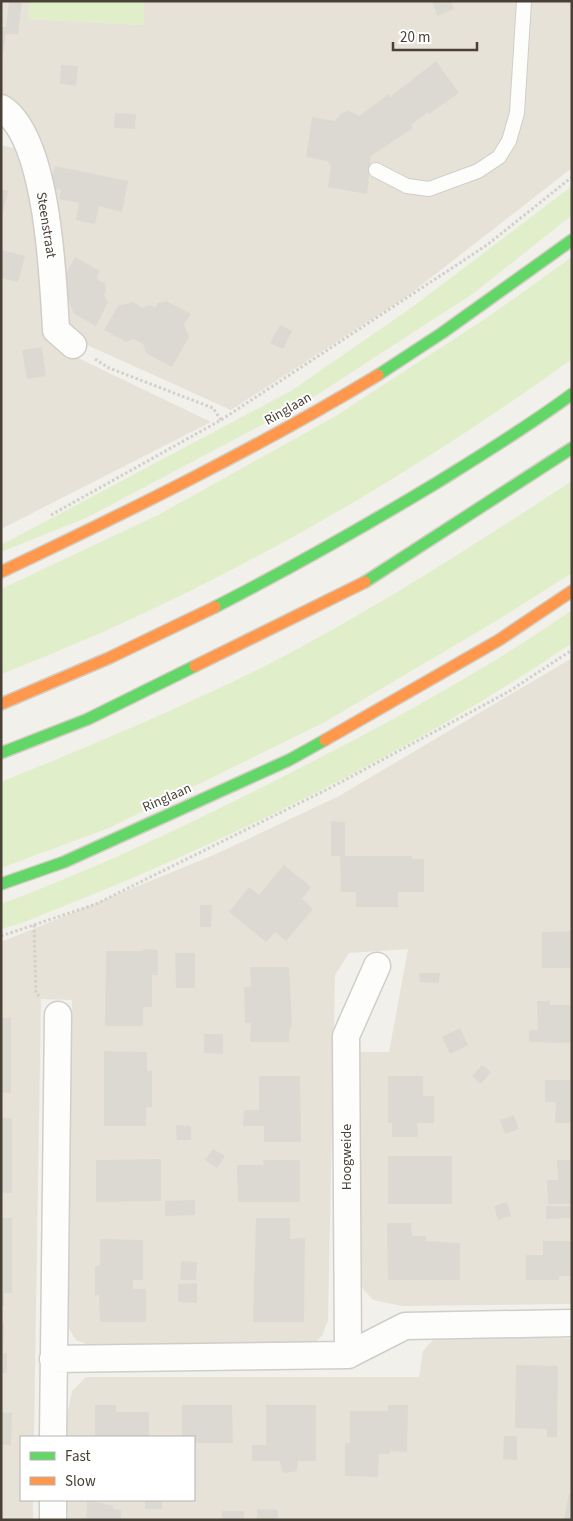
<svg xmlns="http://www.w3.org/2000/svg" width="573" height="1521" font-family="'Source Sans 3',sans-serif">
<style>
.residential{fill:#e7e2d8}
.green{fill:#e0eec9}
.building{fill:#dcd9d3}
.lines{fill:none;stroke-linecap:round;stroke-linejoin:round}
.lane-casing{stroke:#d0cec8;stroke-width:16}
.street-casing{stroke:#d0cec8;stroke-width:29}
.fast-casing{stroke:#d2cdc1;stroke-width:14}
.slow-casing{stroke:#d2cdc1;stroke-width:14}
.path{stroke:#d2d0ca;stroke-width:3;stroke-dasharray:2.5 2.5;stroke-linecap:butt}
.lane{stroke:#fdfdfc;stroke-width:14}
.street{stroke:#fdfdfc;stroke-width:26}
.fast{stroke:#63d668;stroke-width:11}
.slow{stroke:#ff974d;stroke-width:11}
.labels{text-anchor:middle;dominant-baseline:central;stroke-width:4;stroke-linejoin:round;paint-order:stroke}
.street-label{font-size:14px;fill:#494136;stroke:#fff}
</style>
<rect width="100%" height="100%" fill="#f2f0eb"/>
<!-- residential -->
<path class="residential" d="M1 1H30L28 19 143 25 144 1H572V168L406 297 231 410 76 340 63 321 24 118 8 97 1 93Z
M1 145 23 150 74 356 211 422 1 529Z
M572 658V1304L402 1306 373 1300 356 1281 354 1052H389L408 949 349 953 335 975 328 1320 322 1336 308 1348 91 1346 76 1340 65 1322 72 1000 41 999 34 1437H21V1500H33V1520H1V942L216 854 339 796Z
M547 1337 572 1339V1520H68L67 1500H194V1437H67V1415L72 1391 86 1377H419L423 1351 435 1338Z"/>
<!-- green -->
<path class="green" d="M30 1H144L143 25 28 19Z
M572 186V215L474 293 309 400 88 517 1 552V545L291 391 411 308Z
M572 257V359C396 486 204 596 1 674V589L160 514 334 417 488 317Z
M572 481V573L496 621 323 723 109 828 1 868V782C92 745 183 707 271 663 375 609 474 545 572 481Z
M572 610V643C444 730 303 803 162 865 116 886 68 904 22 923L1 929V904C101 867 196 821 290 773 386 724 483 672 572 610Z"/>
<!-- building -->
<path class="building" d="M9 1H22L18 34H6L1 67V27H6Z
M432 1H451L454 9 437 16Z
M436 61 459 93 429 114 428 112 411 125 413 128 371 156 367 194 328 187 331 166 327 161 306 157 312 117 335 121 341 113 349 111 359 116 389 94 390 97Z
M61 65 78 66 76 86 60 84Z
M115 113 136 114 135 129 114 128Z
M55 166 128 181 122 212 99 206 95 224 76 220 79 203 59 199 61 190 50 188Z
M1 189 8 191 2 216 1 215Z
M1 250 25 256 18 282 1 278Z
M75 257 100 271 97 276 98 280 105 283 106 291 104 295 108 302 96 326 74 314 65 291 62 281Z
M166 301 191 314 184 324 189 337 172 367 146 353 143 344 134 339 126 342 104 330 118 306 133 302 142 308 150 305 155 308 158 303Z
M280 325 292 331 283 349 270 343Z
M42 347 46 376 27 379 22 350Z
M331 821 345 822V856H412V859H424V892H398V907H356V892H341L340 856H331Z
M284 865 311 887 302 899 313 909 286 941 275 932 266 942 229 912 249 887 259 895Z
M200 905H212L211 927H200Z
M572 931V968H542V932Z
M143 949 158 950V975H152V1007H143V1026H105L106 951H143Z
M175 953H195V988H176Z
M250 967H289L292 1027H290L289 1042H250L251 1023H245L244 987H251Z
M419 973H440L439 983 420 982Z
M537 1001H550V1005H572V1043L529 1042V1030H538Z
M1 1018H11V1093H1Z
M460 1028 468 1045 450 1054 442 1037Z
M204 1034H223V1054L204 1053Z
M104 1051 147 1052V1071H152V1107H146V1126H104Z
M481 1066H484L491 1072 481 1084 472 1076Z
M259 1076H300L301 1142H264V1126H243L244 1110H259Z
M388 1076H423V1096H434V1123H417L418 1137H392V1123H388Z
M545 1080H572V1123H555L556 1102H545Z
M514 1115 519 1129 505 1134 500 1120Z
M1 1118H12V1193H1Z
M176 1125 191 1126V1140H177Z
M213 1149 225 1156 217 1168 205 1160Z
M388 1156H452V1204H388Z
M161 1159V1201L96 1202V1160Z
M263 1160H300V1202H238L237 1165H264Z
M557 1160H572V1204H548L547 1180H558Z
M195 1200V1215L165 1216V1201Z
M507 1202 511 1216 498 1220 494 1206Z
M546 1206H572V1218L546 1219Z
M1 1218H12V1293H4V1306H1Z
M256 1218H290V1239L305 1238 304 1322H253Z
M387 1223H411L412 1236H426V1241L460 1243V1280H388Z
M100 1239 143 1240V1280H133V1289H146V1322H100L99 1295H95V1266H100Z
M543 1241H572V1276H559V1280H526V1255H543Z
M181 1261 197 1262 196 1280H180Z
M197 1283V1303L178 1302V1284Z
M1 1323H4L3 1353H7V1373H1Z
M516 1365 558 1366 557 1437H547V1429L515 1428Z
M95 1405H116V1412H149V1437H95Z
M182 1405H232L233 1443H194V1437H182Z
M266 1405H316V1461H298L297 1471 286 1473 282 1471 280 1461H252V1445H266Z
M388 1405H408L407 1452 390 1451V1454H379L378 1477 345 1476V1443H350V1411H388Z
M1 1412 12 1413 11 1445H1Z
M504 1436H517V1460L503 1459Z
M569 1494 572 1495V1520H564Z
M87 1500 113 1506V1509L121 1510V1520H86Z
M145 1500H162V1509H145Z
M257 1509 278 1510V1520H257Z
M222 1511H244V1520H222Z"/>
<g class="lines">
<defs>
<path id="lane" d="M376 170 407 186 429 189 478 171 499 157 509 141 517 113 524 1"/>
<path id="street" d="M1 108C48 136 53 278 56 330L73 345
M348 1355 346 1036 377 966
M53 1359 348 1355 405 1326 572 1323
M53 1437 58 1015
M53 1520V1500"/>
<path id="fast" d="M378 375 442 333 572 240
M365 582 572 448
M215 607C291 568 365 526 438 482 483 454 529 426 572 394
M1 753 88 719 195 666
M1 884 64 862 289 760 325 740"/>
<path id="slow" d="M1 572C129 511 256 449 378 375
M195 666 365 582
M1 704 109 658 215 607
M325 740 499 640 572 591"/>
</defs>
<!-- lane casing -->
<use href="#lane" class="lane-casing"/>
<!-- street casing -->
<use href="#street" class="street-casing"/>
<!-- fast casing -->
<use href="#fast" class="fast-casing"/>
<!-- slow casing -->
<use href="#slow" class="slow-casing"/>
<!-- path -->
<path class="path" d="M95 359 109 368 213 408 221 420
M51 515 221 420 487 245 572 177
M34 925 36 993 40 997
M1 936 96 904 330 788 508 692 572 650"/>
<!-- lane -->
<use href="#lane" class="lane"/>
<!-- street -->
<use href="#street" class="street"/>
<!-- fast -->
<use href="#fast" class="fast"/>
<!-- slow -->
<use href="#slow" class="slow"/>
</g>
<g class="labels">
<!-- street labels -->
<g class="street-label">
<text transform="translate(46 225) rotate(81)">Steenstraat</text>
<text transform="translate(288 409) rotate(-30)">Ringlaan</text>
<text transform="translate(167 798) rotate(-24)">Ringlaan</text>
<text transform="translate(347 1157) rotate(-90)">Hoogweide</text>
</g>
</g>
<!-- border -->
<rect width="573" height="1521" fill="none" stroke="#494136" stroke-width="5"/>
<!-- legend -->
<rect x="20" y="1436" width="175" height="65" fill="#ffffff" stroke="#b6b3af"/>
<rect x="30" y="1452" width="25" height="8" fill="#63d668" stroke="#b6b3af"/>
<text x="65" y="1461" font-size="15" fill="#494136">Fast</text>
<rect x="30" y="1477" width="25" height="8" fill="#ff974d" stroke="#b6b3af"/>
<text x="65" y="1486" font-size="15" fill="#494136">Slow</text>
<!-- scale -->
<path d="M393 42v8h84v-8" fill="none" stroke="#494136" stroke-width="2.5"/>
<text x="400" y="42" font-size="15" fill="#494136" stroke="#ffffff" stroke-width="4" paint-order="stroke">20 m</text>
</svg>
